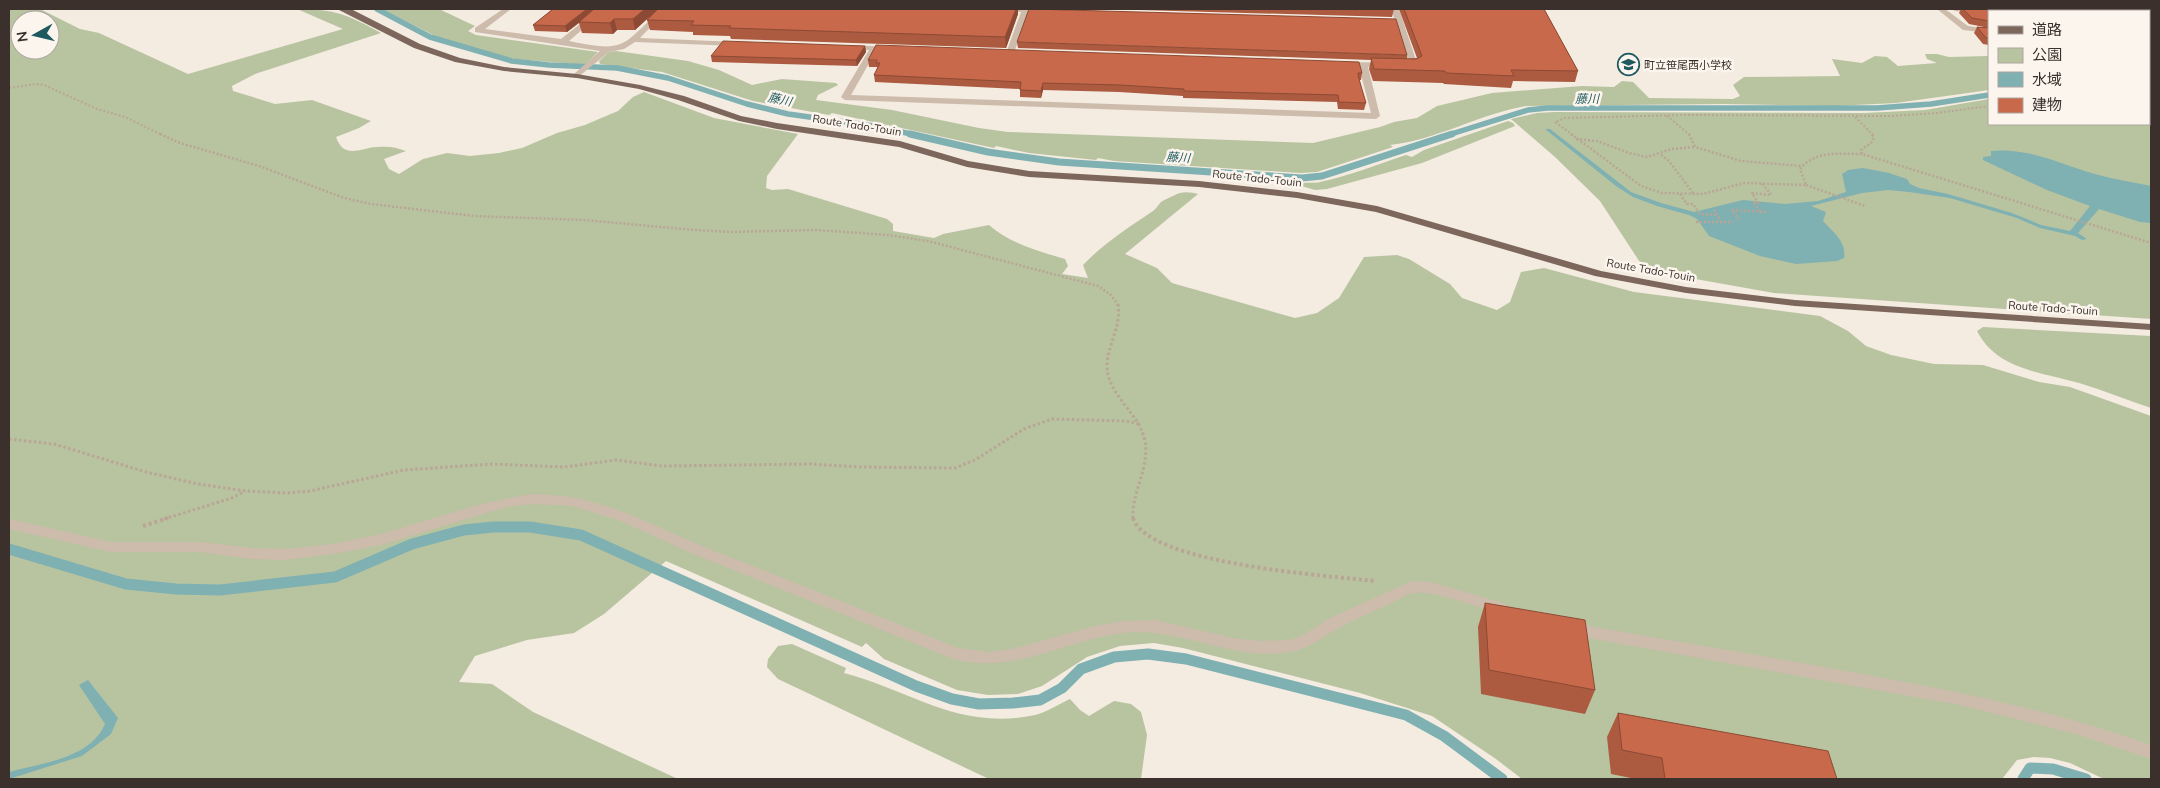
<svg xmlns="http://www.w3.org/2000/svg" width="2160" height="788" font-family="Mulish,'Noto Sans JP',sans-serif">
<style>
.green{fill:#b8c4a0;fill-rule:evenodd}
.water{fill:#7fb0b2}
.lines{fill:none;stroke-linecap:round;stroke-linejoin:round}
.stream-far2{stroke:#7fb0b2;stroke-width:5.5}
.stream-far1{stroke:#7fb0b2;stroke-width:7}
.stream{stroke:#7fb0b2;stroke-width:11}
.path-far3{stroke:#b9a596;stroke-width:2;stroke-dasharray:2 2;stroke-linecap:butt}
.path-far2{stroke:#b9a596;stroke-width:2.5;stroke-dasharray:2 2;stroke-linecap:butt}
.path-far1{stroke:#b9a596;stroke-width:3;stroke-dasharray:2.5 2.5;stroke-linecap:butt}
.path{stroke:#b9a596;stroke-width:4;stroke-dasharray:3 3;stroke-linecap:butt}
.minor{fill:#cdbbac;fill-rule:evenodd}
.major{fill:#7d675c;fill-rule:evenodd}
.wall{fill:#ac5a40}
.shaded-wall{fill:#8c4a34}
.building{fill:#c8694b;stroke:#8c4a34}
.labels{text-anchor:middle;dominant-baseline:central;stroke-width:5;stroke-linejoin:round;paint-order:stroke}
.far-poi-label{font-size:11px;fill:#3b302b;stroke:#fbf5ee;text-anchor:start}
.far-street-label{font-size:11px;fill:#3b302b;stroke:#fbf5ee}
.far-water-label{font-size:12px;font-style:italic;fill:#1f5a5e;stroke:#fbf5ee}
</style>
<rect width="100%" height="100%" fill="#f4ebe1"/>
<!-- green -->
<path class="green" d="M9 9H40L80 29 99 33 188 74 343 29 297 9C336 9 348 15 381 33L255 74 232 86 233 91 275 104 312 100 371 121 359 128 336 137C344 160 360 148 377 147 388 146 396 147 406 151L384 159 389 169 399 174 423 159 447 153 470 156 499 153 522 148 557 133 585 125 599 119 618 111 633 97 644 92 714 118 798 134 767 176 766 188 772 190 788 189 887 219 893 224V231L934 238 943 234 989 225C1011 244 1038 251 1065 259L1068 266 1062 274 1088 278 1083 265C1103 244 1129 227 1153 211 1157 208 1158 205 1161 202 1165 199 1171 197 1175 195 1181 191 1191 192 1198 194L1125 254 1157 268 1172 283 1295 318 1317 313 1339 298 1364 257 1397 255 1409 259 1450 284 1462 298 1497 310 1510 302 1521 272 1544 268 1634 292 1820 316 1848 331 1866 346 1891 355 1934 364 1983 365 2039 382 2070 387 2151 416V779H2104L2070 763 2050 758 2034 757 2017 760 2002 779H1522L1496 759 1432 716 1360 693 1183 648 1154 643 1120 646 1087 657 1042 686 1018 694 988 695 957 690 884 659 866 643 862 647 666 561 604 614 574 633 527 640 475 656 459 682 492 684 533 712 678 779H9ZM20 20H50V50H20Z
M382 9H439L475 26 468 31 476 35 598 52 585 65 516 59 489 53 437 37Z
M616 51 688 61 719 70 752 85 782 79 836 83 838 85 818 95 816 100 892 110 979 128 1008 132 1313 143 1380 127 1394 122 1417 118 1437 106 1492 93 1582 86 1614 87 1622 81 1633 82 1649 98 1733 99 1740 96 1733 85 1744 77 1840 76 1832 59 1862 63 1875 56 1887 57 1898 66 1937 63 1927 59 1925 54H1937L1949 57 1989 56V90L1896 103 1835 106 1724 104 1526 106C1479 114 1437 140 1390 145L1393 147 1317 172 1300 173 1114 161 1098 158 1096 160 1029 153 996 146 994 148 832 113 829 115 753 101 662 72 600 64 599 61 609 52Z
M1989 99V124H2149V107H2151V319L1774 293 1645 270 1600 201 1555 157 1511 119 1537 113 1555 112 1864 113 1925 110Z
M1508 121 1513 123 1515 126 1422 163 1327 189 1315 190 1298 185C1304 181 1313 184 1320 182 1349 176 1378 164 1406 155L1412 157 1424 150Z
M1983 327 2151 336V408C2127 400 2103 390 2079 383 2042 372 1997 370 1977 331Z
M792 644 846 668 844 673C912 691 959 731 1035 715 1047 712 1059 704 1070 699L1080 710 1089 716 1114 701 1131 704 1141 712 1147 735 1141 779H989L778 679 767 667 768 659 778 646Z"/>
<!-- water -->
<path class="water" d="M1545 129H1550L1631 192 1661 203 1694 212 1743 200 1785 204 1818 201 1846 192 1842 174 1848 170 1863 168 1889 173 1907 179 1910 184 1919 188 1948 194 2012 213 2041 225 2070 231 2090 206 2047 190 1983 160V157L1991 156V151C2028 147 2060 164 2095 174 2113 179 2133 182 2151 186V223L2140 222 2099 209 2078 233 2087 239 2082 240 2075 236 2040 228 2017 218 1950 198 1909 192 1888 190 1862 193 1811 206 1826 212 1823 221C1833 232 1847 242 1844 258L1837 261 1796 264 1760 256 1709 236 1697 219 1689 215 1657 206 1633 197 1616 186Z
M88 680 118 718 111 734 82 756 9 779V772C41 763 90 759 105 724L79 685Z"/>
<g class="lines">
<!-- stream-far2 -->
<path class="stream-far2" d="M377 9 430 37 512 61 549 65 617 68 668 78 747 104 788 114 874 126 916 135
M2149 103H2151
M1448 135 1528 110 1547 108H1877L1931 104 1989 95"/>
<!-- stream-far1 -->
<path class="stream-far1" d="M910 134 988 152 1059 162 1302 178 1322 176 1452 134"/>
<!-- stream -->
<path class="stream" d="M9 549 126 584 176 589 220 590 335 577 412 544 464 530 493 527H530L581 535 916 686 952 699 979 704 1013 703 1040 700 1062 688 1081 669 1114 657 1148 654 1186 659 1406 715 1444 736 1502 779
M2023 779 2030 768 2053 769 2086 779"/>
<!-- path-far3 -->
<path class="path-far3" d="M9 88 36 84 44 85 97 109 125 117 162 135
M2149 112H2151
M1667 116 1690 135
M1855 117 1873 135
M1573 135 1555 122 1565 118 1683 115 1890 116 1937 113 1989 106"/>
<!-- path-far2 -->
<path class="path-far2" d="M160 134 180 143 259 166 344 198 371 204 474 216 584 220 695 230 730 232 816 230 888 235 928 241 1098 286 1111 295 1118 305
M1571 134 1641 186 1662 193 1703 194 1744 183 1806 185 1800 169C1815 150 1840 154 1862 154L2151 243
M1689 134 1695 147 1741 161 1802 166
M1576 139 1597 141 1629 153 1647 157 1672 149 1695 147
M1862 154 1861 150 1871 143 1874 138 1872 134
M1661 155 1669 161 1693 193
M1762 184 1771 194
M1806 185 1865 206
M1680 194 1687 204H1693L1700 214 1717 215
M1714 210 1721 221
M1760 211 1753 202 1758 203 1752 193 1771 195
M1739 220 1732 210 1768 212
M1696 222H1733"/>
<!-- path-far1 -->
<path class="path-far1" d="M1118 304C1122 326 1107 345 1107 367 1108 394 1137 412 1144 437 1152 465 1131 492 1133 519
M9 439 54 444 146 472 198 484 246 491 287 493 310 491 404 470 492 464 564 467 616 460 662 466 811 464 860 467 955 468 975 460 1024 429 1052 419 1126 421 1139 424
M164 519 232 498 245 491"/>
<!-- path -->
<path class="path" d="M1133 518C1147 564 1331 576 1375 581
M143 526 168 518"/>
<!-- minor -->
<path class="minor" d="M503 9H511L485 29 561 39 599 9H606L569 41C626 53 622 46 661 9H668L640 38 737 42 741 44 737 46 635 42 624 49 609 52 577 78H574V74L600 51 475 32V28Z
M976 9H1042L1048 11 1044 13H1028L1014 53 1010 55 1006 53 1021 12 980 11Z
M1391 9H1399L1418 66 1414 68 1368 67 1380 116 1376 119 845 100 841 97 869 50 847 49 846 47 850 45 892 47 896 49 892 51H876L851 95 1371 113 1359 67 1342 66 1338 64 1342 62 1409 63Z
M1937 9H1945L1968 26 1989 29V33L1963 30Z
M1951 9H1977L1992 11H1989V14L1955 11Z
M531 494C600 494 646 523 707 548 791 581 875 615 958 648L990 652 1012 649 1095 626 1122 621 1155 620 1233 638 1258 641 1290 640 1302 636 1328 619 1412 581 1431 582 1506 604 1509 608 1506 612 1501 614C1482 608 1430 589 1413 593 1405 595 1396 601 1389 604 1373 612 1356 618 1341 627 1323 636 1310 649 1290 652 1233 662 1179 626 1122 633 1065 640 1009 677 951 658L689 552 621 521 573 506 531 504 506 507 381 545 333 554 284 560 252 559 200 552H111L9 529V519L111 542H200L252 548 284 549 333 544 381 534 481 504Z
M1571 621 1594 627C1676 641 1758 655 1840 670 1945 689 2050 709 2151 745V759L2076 734 1960 705 1594 639 1565 631 1563 627 1565 623Z"/>
<!-- major -->
<path class="major" d="M337 9H351L420 44 460 58 504 67 577 74 640 85 684 96 741 116 777 123 900 141 968 161 1029 171 1199 181 1297 192 1377 206 1601 271 1686 287 1795 300 2151 324V330L1795 306 1686 293 1595 276 1376 212 1297 198 1199 187 1029 177 967 167 899 147 777 129 739 121 678 100 639 89 577 78 504 71 455 62 414 48Z"/>
</g>
<!-- wall -->
<path class="wall" d="M553 9H1018V14L1006 48 731 39 730 36 693 35V32L650 30 647 20 657 10 635 30H617L613 34 582 33 579 23 567 32 535 31 533 25Z
M1104 9H1394L1392 17Z
M1399 9H1544L1578 71 1575 82 1513 81 1511 88 1444 84 1443 83 1373 81 1369 69 1371 60 1018 48 1017 42 1407 55V59L1417 58Z
M1961 9H1977L1992 10 1987 9H2151V60H2149V11H1989V28L1969 24 1959 13Z
M1977 27 1989 28V45L1983 44 1974 33Z
M865 46 866 52 857 66 712 62 711 56Z
M868 60 1362 73 1361 80H1359L1366 103 1364 110 1338 109 1337 102 1183 98V96L1119 92 1043 90 1041 98 1020 97V89L875 82 874 75 877 69V67H869Z
M1485 603 1595 690 1585 714 1481 694 1478 627Z
M1618 713 1837 779H1636L1611 774 1607 737Z"/>
<!-- shaded-wall -->
<path class="shaded-wall" d="M587 9H596L567 32 565 26Z
M645 9H658L635 30 633 19Z
M1016 9H1018V14L1006 48 1005 37Z
M614 19 617 30 613 34 610 23Z
M865 46 866 52 857 66 856 60Z
M1043 83V90L1041 98V91Z"/>
<!-- building -->
<path class="building" d="M553 9H587L565 26 533 25Z
M594 9H645L633 19H614L610 23 579 22Z
M658 9H1016L1005 37 729 28 731 26 691 25 694 21 647 20Z
M1029 9 1396 19 1407 55 1017 42Z
M1404 9H1544L1578 71 1511 70 1514 76 1446 73 1445 71 1374 69 1371 58 1416 59 1422 56Z
M1963 9H1977L1992 10 1993 9H2151V54L2149 53V11H1989V21L1972 18Z
M1977 27 1989 28V38H1986Z
M723 41 865 46 856 60 711 56Z
M876 45 1359 62 1362 73H1358L1359 79 1366 103 1339 102 1338 95 1184 91V89L1120 85 1043 83 1041 91 1020 90 1021 82 874 75 880 63H876L877 60H868Z
M1485 603 1585 620 1595 690 1489 670Z
M1618 713 1828 751 1837 779H1665L1662 758 1622 750Z"/>
<!-- icons -->
<defs>
<symbol id="school-ring" viewBox="-11 -11 22 22"><circle r="9.5" fill="#fbf5ee" stroke="#1f5a5e" stroke-width="1.5"/><path d="M0-5L7-2L0 1L-7-2ZM-4 1L0 2.5L4 1V4Q0 6-4 4Z" fill="#1f5a5e"/></symbol>
</defs>
<g fill-rule="evenodd">
<use href="#school-ring" x="1616" y="52" width="25" height="25"/>
</g>
<g class="labels">
<!-- far-poi labels -->
<g class="far-poi-label">
<text x="1644" y="65">町立笹尾西小学校</text>
</g>
<!-- far-street labels -->
<g class="far-street-label">
<text transform="translate(857 125) rotate(9)">Route Tado-Touin</text>
<text transform="translate(1257 178) rotate(6)">Route Tado-Touin</text>
<text transform="translate(1651 270) rotate(10)">Route Tado-Touin</text>
<text transform="translate(2053 308) rotate(4)">Route Tado-Touin</text>
</g>
<!-- far-water labels -->
<g class="far-water-label">
<text x="1587" y="98">藤川</text>
<text transform="translate(780 99) rotate(12)">藤川</text>
<text transform="translate(1178 157) rotate(4)">藤川</text>
</g>
</g>
<!-- border -->
<rect width="2160" height="788" fill="none" stroke="#3b302b" stroke-width="20"/>
<!-- legend -->
<rect x="1988" y="10" width="162" height="115" fill="#fbf5ee" stroke="#aea6a0"/>
<rect x="1998" y="26" width="25" height="8" fill="#7d675c" stroke="#aea6a0"/>
<text x="2032" y="35" font-size="15" fill="#3b302b">道路</text>
<rect x="1998" y="48" width="25" height="15" fill="#b8c4a0" stroke="#aea6a0"/>
<text x="2032" y="60" font-size="15" fill="#3b302b">公園</text>
<rect x="1998" y="72" width="25" height="15" fill="#7fb0b2" stroke="#aea6a0"/>
<text x="2032" y="85" font-size="15" fill="#3b302b">水域</text>
<rect x="1998" y="98" width="25" height="15" fill="#c8694b" stroke="#aea6a0"/>
<text x="2032" y="110" font-size="15" fill="#3b302b">建物</text>
<!-- north arrow -->
<g transform="translate(35 35) rotate(262)"><circle r="24" fill="#fbf5ee" stroke="#aea6a0"/>
<path d="M0-4L9 19L0 12L-9 19Z" fill="#1f5a5e"/>
<text y="-8" font-size="14" font-weight="bold" text-anchor="middle" fill="#3b302b">N</text>
</g>
</svg>
